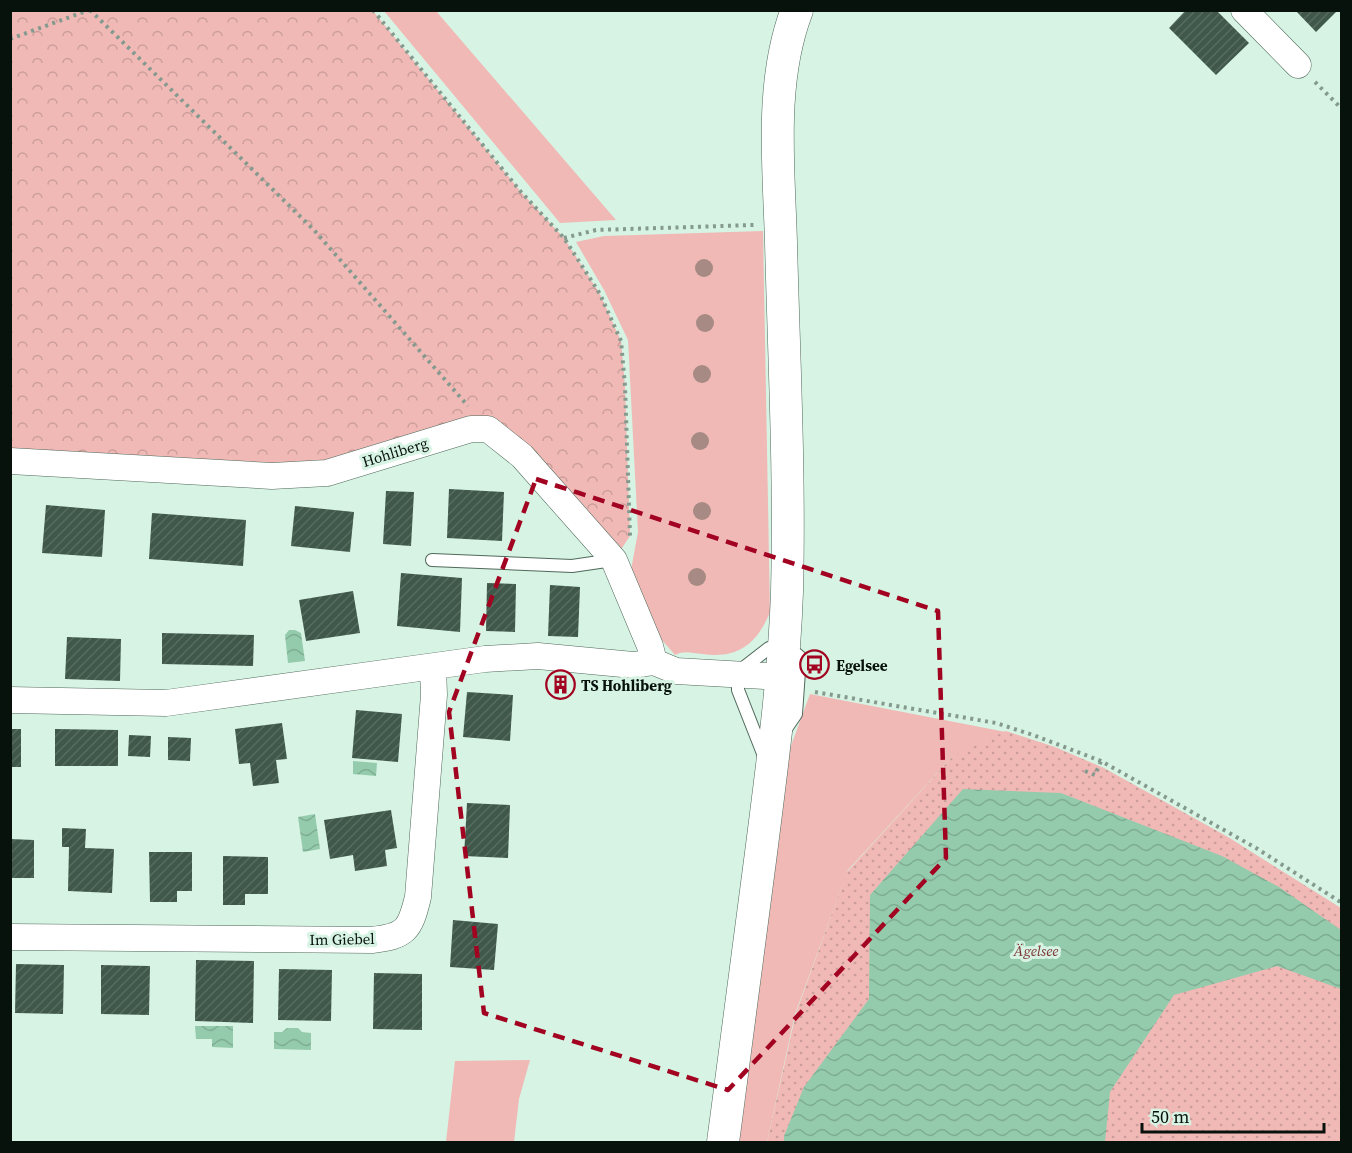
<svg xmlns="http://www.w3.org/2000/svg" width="1352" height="1153" font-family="'Source Serif 4',serif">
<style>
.green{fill:#f0b9b6}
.forest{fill:url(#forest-crowns)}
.park{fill:url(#park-dots)}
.water{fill:url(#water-waves)}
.building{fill:url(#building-hatch)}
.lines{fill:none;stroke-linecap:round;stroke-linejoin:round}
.service-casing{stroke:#4f685a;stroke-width:14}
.minor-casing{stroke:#4f685a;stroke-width:27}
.tertiary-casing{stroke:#4f685a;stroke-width:33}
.path{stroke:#859a8e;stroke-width:4;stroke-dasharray:3 4.5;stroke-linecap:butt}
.service{stroke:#fff;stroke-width:12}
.minor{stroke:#fff;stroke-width:26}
.tertiary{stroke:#fff;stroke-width:32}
.tree{fill:#a68a83}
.marked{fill:none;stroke:#a20321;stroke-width:4.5;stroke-dasharray:12 8;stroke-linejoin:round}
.labels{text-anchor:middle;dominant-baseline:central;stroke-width:6;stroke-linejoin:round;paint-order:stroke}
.street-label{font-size:15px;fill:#08120d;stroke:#d7f3e3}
.poi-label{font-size:15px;font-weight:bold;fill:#08120d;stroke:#d7f3e3;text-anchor:start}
.park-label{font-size:15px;font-style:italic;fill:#7d3434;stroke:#d7f3e3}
</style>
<defs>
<pattern id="forest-crowns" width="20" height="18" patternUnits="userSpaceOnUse" patternTransform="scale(1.5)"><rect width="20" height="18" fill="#f0b9b6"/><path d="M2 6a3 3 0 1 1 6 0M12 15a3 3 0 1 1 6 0" fill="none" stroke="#cc9e9b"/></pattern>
<pattern id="park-dots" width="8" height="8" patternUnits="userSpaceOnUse" patternTransform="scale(1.5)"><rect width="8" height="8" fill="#f0b9b6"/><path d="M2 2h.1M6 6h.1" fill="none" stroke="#cc9e9b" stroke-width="1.8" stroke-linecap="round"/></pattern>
<pattern id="water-waves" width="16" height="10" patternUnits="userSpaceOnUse" patternTransform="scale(1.5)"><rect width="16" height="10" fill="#94cbac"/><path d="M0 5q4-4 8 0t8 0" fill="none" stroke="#7ead93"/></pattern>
<pattern id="building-hatch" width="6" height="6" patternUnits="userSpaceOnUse" patternTransform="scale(1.5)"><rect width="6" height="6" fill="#40584a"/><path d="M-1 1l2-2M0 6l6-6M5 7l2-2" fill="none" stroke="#576b60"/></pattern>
</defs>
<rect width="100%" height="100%" fill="#d7f3e3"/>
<!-- green -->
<path class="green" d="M384 11H436L616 220 560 223Z
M763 231 770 612C757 644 738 659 702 654 692 653 684 650 675 655L655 632 631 570 638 532 628 340 604 290 576 242 604 236Z
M810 694 1006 732 952 757 848 870 795 1014 767 1142H734L781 773Z
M530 1060 519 1099 514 1142H446L455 1061Z"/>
<!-- forest -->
<path class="forest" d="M10 11H373L521 192 564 238 600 294 621 341 625 386 630 536 614 560 488 429 327 473 11 461Z"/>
<!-- park -->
<path class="park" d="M1006 731 1055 747 1104 768 1228 837 1341 908V1142H767L796 1013 847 872 953 756Z"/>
<!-- water -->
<path class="water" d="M289 630H295L301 633 305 661 288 663 285 635Z
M353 761 377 763 376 776 353 774Z
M963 789 1061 793 1222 856 1279 887 1341 930V989L1277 966 1174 995 1110 1092 1105 1142H784V1136L804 1087 869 999 870 895Z
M315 814 320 849 303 852 298 817Z
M195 1026H233V1048L212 1047V1039H196Z
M287 1028H298L302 1032 311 1033V1050L274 1049V1032H282Z"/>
<!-- building -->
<path class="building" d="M1186 10H1216L1249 43 1216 75 1169 28Z
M1295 10H1338L1316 32Z
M449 489 504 492 502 541 447 538Z
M386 491 414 492 411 546 383 544Z
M46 505 105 510 102 557 42 553Z
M295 506 354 512 350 552 291 546Z
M152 513 246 520 243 566 149 559Z
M401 573 462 578 460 632 397 626Z
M487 583 516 584 515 632 486 631Z
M550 585 580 587 578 637 548 636Z
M353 591 360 633 306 641 299 600Z
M162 633 254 635 253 666 162 664Z
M67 637 121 639 120 681 65 679Z
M554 680 567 681 566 691 553 689Z
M467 692 513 695 510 741 463 737Z
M356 710 402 714 398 762 352 758Z
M282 723 287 759 276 760 279 783 253 786 250 763 239 764 235 729Z
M10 729H21V767H10Z
M55 729 118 730V766H55Z
M129 735 151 736 150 757 128 756Z
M168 737 191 738 190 761 168 760Z
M467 803 510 805 508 858 464 856Z
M391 810 397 848 385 850 387 866 355 871 353 855 330 859 324 820Z
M62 828 86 829 85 848 114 849 112 893 68 891 69 847H62Z
M10 839 34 840V878H10Z
M149 852H192V891H177V902H150Z
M223 856 268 857V894H245V905H223Z
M453 920 498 924 494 970 450 967Z
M196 960 254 961 253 1023 195 1021Z
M16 964 64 965 63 1014 15 1013Z
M101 965 150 966 149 1015 101 1014Z
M279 969 332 970 331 1021 278 1020Z
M374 973 422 974V1030L373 1029Z"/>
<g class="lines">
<defs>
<path id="service" d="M432 560 572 566 613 560
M764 756 738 690V672L769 648 784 644 800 657 796 714 785 730"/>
<path id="minor" d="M1244 10 1298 65
M10 461 272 476 327 473 471 429H488L522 456 614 560 650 646 654 662
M10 700 166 703 485 659 538 656 633 665 654 662 676 671 782 677
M10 937 372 940C406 936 410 930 418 897L434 695 433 667"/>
<path id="tertiary" d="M723 1142C736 1046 748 950 761 853 772 766 784 679 787 592 790 476 784 359 781 243 779 167 769 83 797 10"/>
</defs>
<!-- service casing -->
<use href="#service" class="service-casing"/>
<!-- minor casing -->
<use href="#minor" class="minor-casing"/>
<!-- tertiary casing -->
<use href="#tertiary" class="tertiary-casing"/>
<!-- path -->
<path class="path" d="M90 10 314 230 468 406
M373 10 521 192 564 238 600 294 621 341 625 386 630 536 628 539
M10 39 89 10
M1315 82 1342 109
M564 238 596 230 754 225
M815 692 996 723 1033 735 1101 761 1256 848 1342 903
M1085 771 1095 775 1101 761"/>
<!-- service -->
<use href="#service" class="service"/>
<!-- minor -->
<use href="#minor" class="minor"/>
<!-- tertiary -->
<use href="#tertiary" class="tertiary"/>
</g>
<!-- trees -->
<g class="tree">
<circle cx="704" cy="268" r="9"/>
<circle cx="705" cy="323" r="9"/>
<circle cx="702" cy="374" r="9"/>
<circle cx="700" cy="441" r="9"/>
<circle cx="702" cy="511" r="9"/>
<circle cx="697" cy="577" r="9"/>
</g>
<!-- marked area -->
<path class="marked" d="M536 479 938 611 946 858 728 1090 484 1013 449 712Z"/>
<!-- icons -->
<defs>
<symbol id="bus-ring" viewBox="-11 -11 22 22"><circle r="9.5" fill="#d7f3e3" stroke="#a20321" stroke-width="1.5"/><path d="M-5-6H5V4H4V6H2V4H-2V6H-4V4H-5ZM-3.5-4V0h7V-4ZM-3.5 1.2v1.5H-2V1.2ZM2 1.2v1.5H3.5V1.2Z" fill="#a20321"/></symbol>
<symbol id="building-ring" viewBox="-11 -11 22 22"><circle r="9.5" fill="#d7f3e3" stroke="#a20321" stroke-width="1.5"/><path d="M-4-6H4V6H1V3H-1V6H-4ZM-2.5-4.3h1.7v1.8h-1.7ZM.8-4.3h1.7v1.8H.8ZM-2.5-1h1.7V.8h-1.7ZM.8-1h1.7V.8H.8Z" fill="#a20321"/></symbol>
</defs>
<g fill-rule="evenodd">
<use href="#bus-ring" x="798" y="648" width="33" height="33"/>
<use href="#building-ring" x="544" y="668" width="33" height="33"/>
</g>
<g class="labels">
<!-- street labels -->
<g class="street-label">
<text transform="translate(395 452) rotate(-17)">Hohliberg</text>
<text transform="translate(342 939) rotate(-1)">Im Giebel</text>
</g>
<!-- poi labels -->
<g class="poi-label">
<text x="836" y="665">Egelsee</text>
<text x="581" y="685">TS Hohliberg</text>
</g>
<!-- park labels -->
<g class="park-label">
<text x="1036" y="950">Ägelsee</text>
</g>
</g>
<!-- border -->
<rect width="1352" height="1153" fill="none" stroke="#08120d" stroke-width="24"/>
<!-- scale -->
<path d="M1142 1123v9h182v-9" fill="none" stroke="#08120d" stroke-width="3"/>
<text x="1151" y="1123" font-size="18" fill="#08120d" stroke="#d7f3e3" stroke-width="4.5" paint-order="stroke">50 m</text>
</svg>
